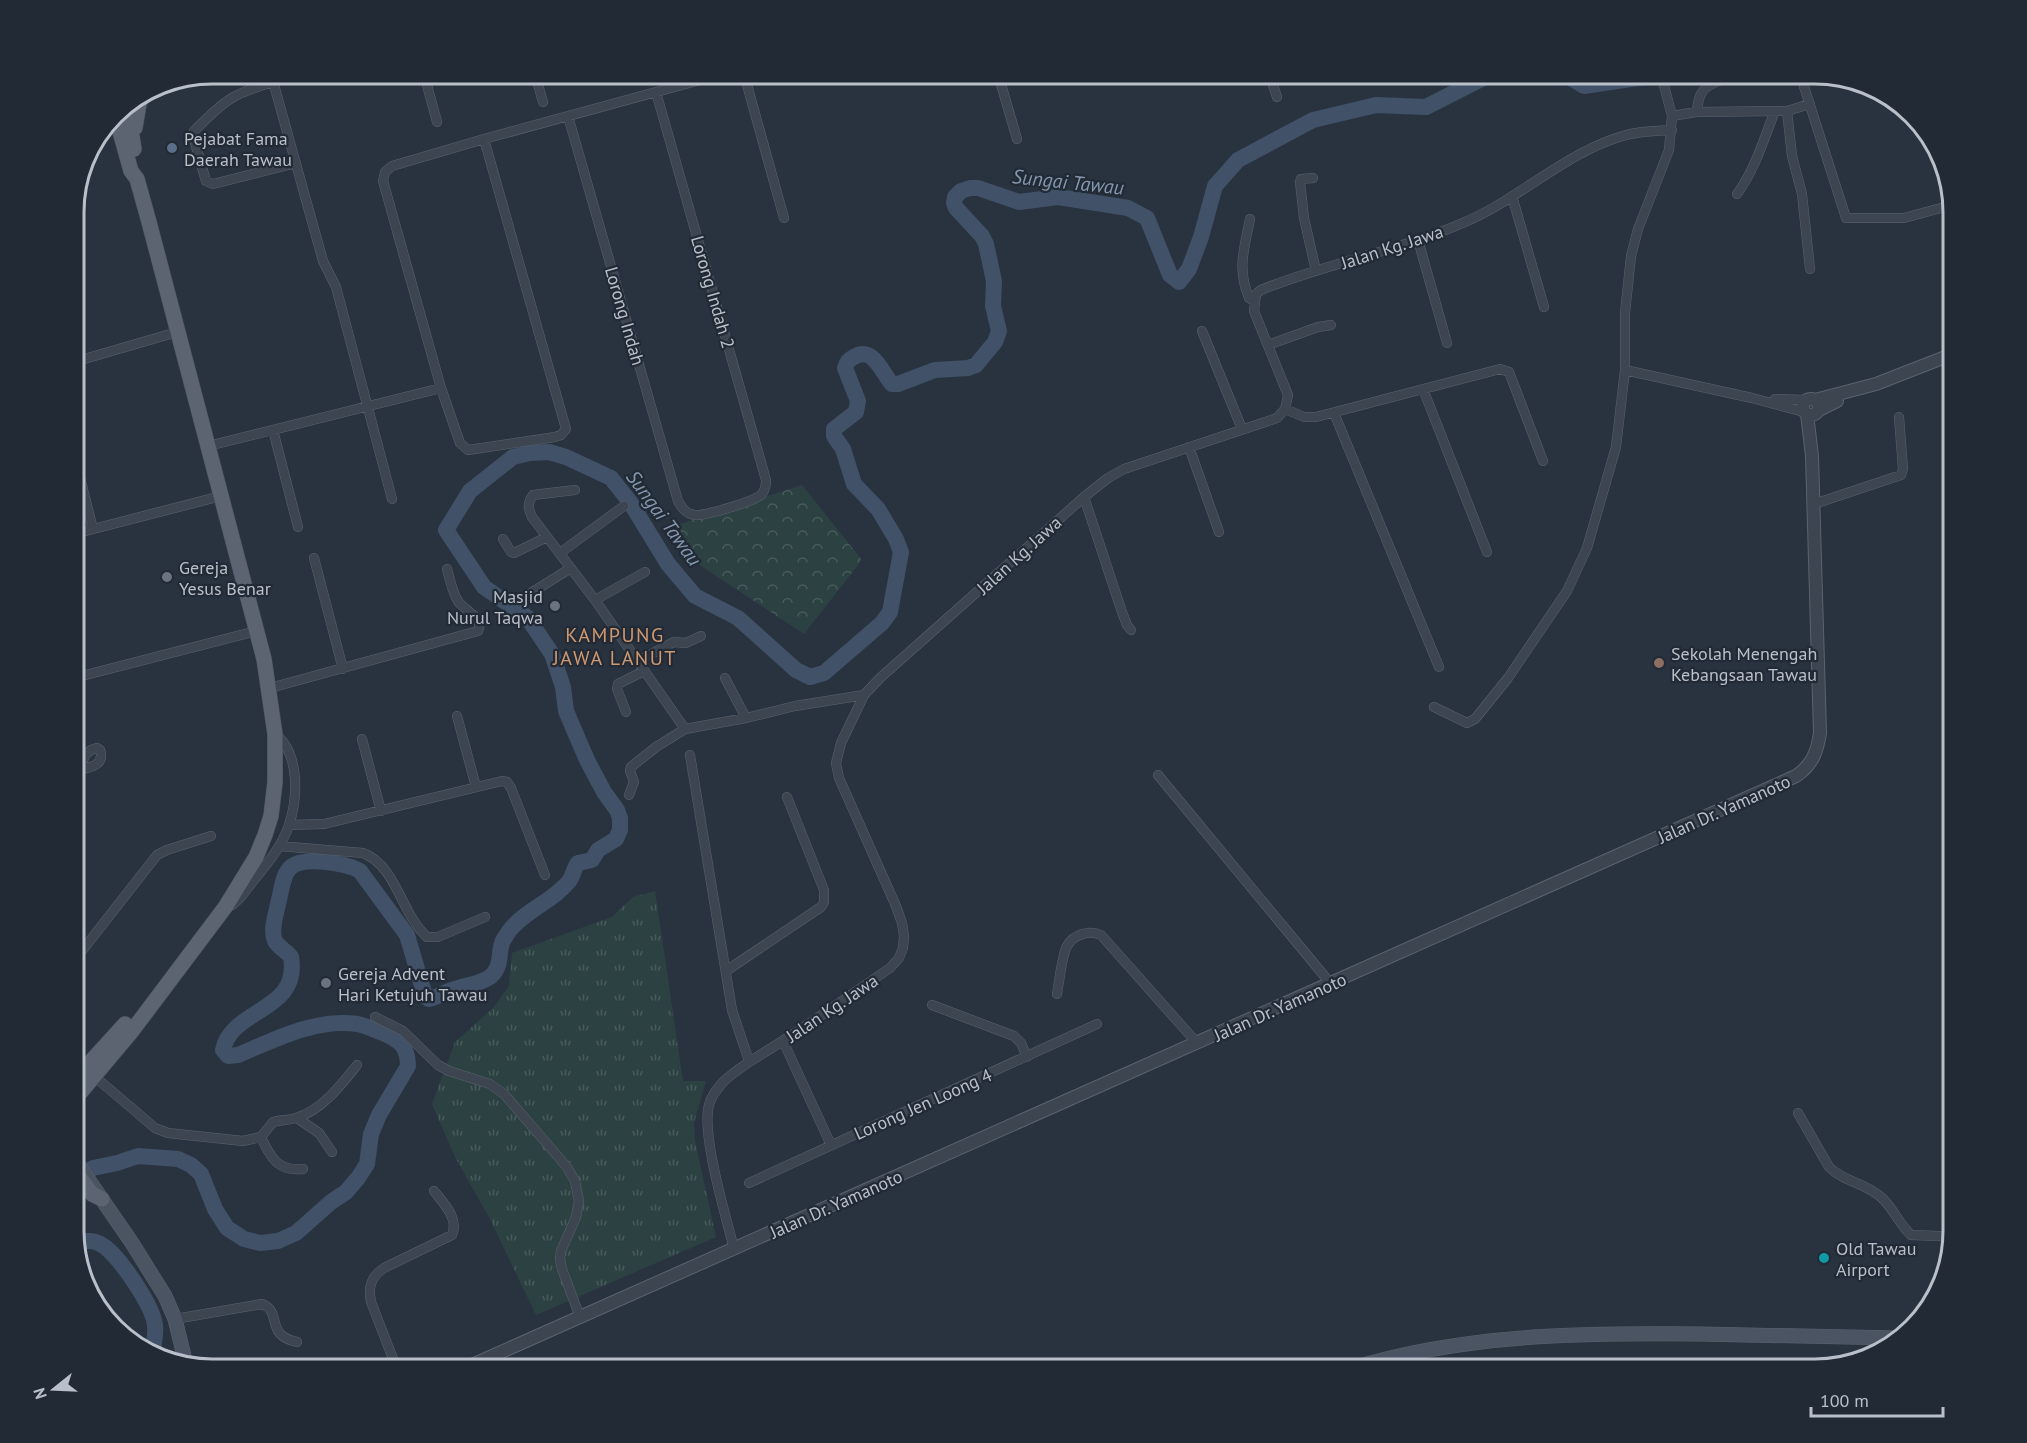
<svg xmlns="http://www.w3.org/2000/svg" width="2027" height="1443" font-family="'PT Sans',sans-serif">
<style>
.grass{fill:url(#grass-tufts)}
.park{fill:url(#park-crowns)}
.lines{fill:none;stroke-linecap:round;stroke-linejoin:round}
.river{stroke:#405168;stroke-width:16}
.minor-casing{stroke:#5a636d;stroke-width:10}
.tertiary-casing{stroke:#5a636d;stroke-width:14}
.secondary-casing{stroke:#5a636d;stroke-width:15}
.primary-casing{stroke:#464e59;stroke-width:16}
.minor{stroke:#3d4550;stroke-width:9}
.tertiary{stroke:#3d4550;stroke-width:12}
.secondary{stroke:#4b5463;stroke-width:14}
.primary{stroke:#5b6470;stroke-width:15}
.service-dot{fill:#5c6f8a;stroke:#212a35;stroke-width:2}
.worship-dot{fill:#6b7280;stroke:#212a35;stroke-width:2}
.education-dot{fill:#8d6e63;stroke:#212a35;stroke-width:2}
.culture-dot{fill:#0f9aa8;stroke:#212a35;stroke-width:2}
.labels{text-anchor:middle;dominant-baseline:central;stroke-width:4.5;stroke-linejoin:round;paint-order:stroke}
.poi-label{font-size:18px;fill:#b9c0ca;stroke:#212a35;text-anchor:start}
.street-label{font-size:18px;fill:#b9c0ca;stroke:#212a35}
.water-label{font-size:20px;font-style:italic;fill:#8497af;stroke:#212a35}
.neighbourhood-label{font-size:20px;letter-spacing:1.5px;fill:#ce9871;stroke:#212a35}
.rim{fill:none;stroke:#b9c0ca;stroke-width:3}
</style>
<defs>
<pattern id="grass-tufts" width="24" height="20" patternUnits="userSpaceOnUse" patternTransform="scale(1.5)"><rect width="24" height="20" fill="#2c4142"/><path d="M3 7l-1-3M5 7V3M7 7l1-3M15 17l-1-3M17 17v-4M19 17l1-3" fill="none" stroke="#485b5c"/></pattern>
<pattern id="park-crowns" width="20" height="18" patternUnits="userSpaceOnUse" patternTransform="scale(1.5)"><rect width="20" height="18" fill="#2c4142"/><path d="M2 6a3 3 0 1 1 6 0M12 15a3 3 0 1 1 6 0" fill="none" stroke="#485b5c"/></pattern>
</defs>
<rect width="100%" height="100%" fill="#293340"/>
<!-- grass -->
<path class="grass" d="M655 891 683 1081H706L694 1123 695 1141 716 1237 536 1315 489 1217 455 1157 432 1104 455 1042 494 1007 509 986 512 953 612 917 633 897Z
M1448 1361 1518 1365 1543 1369H1392Z"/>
<!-- park -->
<path class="park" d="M802 485 862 560 804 634 701 566 677 525Z"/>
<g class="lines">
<!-- river -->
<path class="river" d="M1564 74 1584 86 1664 74
M74 1180 93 1168 117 1163 138 1156 178 1159 191 1165 201 1174 215 1209 227 1228 244 1239 260 1243 278 1241 296 1233 331 1202 346 1192 358 1178 367 1164 371 1134 379 1115 408 1066C408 1047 400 1040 383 1033 375 1030 365 1025 357 1024 316 1018 274 1040 238 1055L228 1056 223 1050C231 1008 301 1012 291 957 287 951 279 948 275 941 270 930 276 915 278 904 281 894 282 877 289 869 301 855 346 863 360 871L407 935 425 996 429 999C438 997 445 992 455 989 466 985 480 984 490 977 502 967 498 956 502 943 503 939 507 935 509 931 525 910 554 901 570 880 573 875 574 868 578 863L592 860 598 850 616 839 620 830V818L617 810 604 792 587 760 566 711 563 687 552 654 527 617 484 587 446 530 470 491 513 457 530 453 549 452 566 457 611 478 630 502 668 564 695 596 738 618 796 670 810 677 824 673 882 623 890 612 901 552 896 539 878 509 854 484 843 449 834 436V429L856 412 858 401 845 368C847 362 848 360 854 357 873 345 882 373 892 384H898L935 370 968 368 976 365 995 342 999 331 993 306 994 281 986 244 982 236 956 208 954 203 955 197 961 191 970 188H978L1019 202 1058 197 1128 208 1147 218 1170 275 1179 282 1189 269 1201 237 1215 186 1238 160 1313 120 1376 105 1426 107 1491 74
M74 1242C84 1241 93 1239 102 1245 118 1254 154 1307 155 1326 156 1333 154 1342 153 1350"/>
<defs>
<path id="minor" d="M271 74 323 261 336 287 392 499
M424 74 437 122
M535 74 543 102
M744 74 784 218
M998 74 1017 139
M1269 74 1277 97
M1800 74 1846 218H1904L1952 205
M1146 80 1164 74
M274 82C234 93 226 99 197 128L194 131 193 136 206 181 213 184 296 163
M1787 111 1792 156 1802 194 1810 269
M1696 112C1698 107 1698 99 1701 94 1710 78 1737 77 1753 74
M568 116 678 501C682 508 686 514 695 515 705 516 756 501 762 494 765 490 766 485 766 480L656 92
M1672 116 1696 112 1787 111 1810 104
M484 139 566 429 561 435 555 437 468 450 460 443 441 388 383 181 385 172 392 166Z
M484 139 722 74
M1932 142H1933
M1313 178 1301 179 1300 182 1304 218 1316 271
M1737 194C1755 170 1764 138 1775 111
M1512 196 1544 307
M1250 219C1244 249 1237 269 1249 298L1254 301
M1418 240 1447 343
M1949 284 1953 283
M1202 331 1242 429
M1268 345 1318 327 1331 325
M74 362 177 332
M1625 370 1752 398 1804 412
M1423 389 1487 552
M1775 399 1807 400
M1285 409 1304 417H1316L1500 369 1509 372 1543 461
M1334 413 1439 667
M273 430 298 527
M208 446 441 388
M1189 447 1219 532
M75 458 93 529
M575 490 533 495C527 503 528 509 532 517L595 600 685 729
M1084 497 1122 612 1127 625 1131 630
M1814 504 1901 475 1903 469 1899 417
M74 534 221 496
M503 539 511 552 514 553 547 537
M560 553 624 506
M314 558 343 669
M526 596 571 568
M595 600 645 572
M638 661 674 642 686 643 701 636
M74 678 256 631
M725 678 746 718
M270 688 478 631C485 617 465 612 458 601 452 592 450 579 447 569
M1434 707 1467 723 1475 719 1508 678 1567 591 1587 548 1616 447 1625 370V313L1631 256 1638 229 1669 150 1672 116 1661 74
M626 712 617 689 618 684 644 671
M457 716 476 787
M362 739 381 811
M690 755 732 1010 749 1061
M74 771C86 768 106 767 100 750L97 748 91 750 86 754 79 769
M1158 775 1331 984
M629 795 634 782 630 771 631 767 656 747 685 729 746 718 795 706 864 695
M289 825 324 824 502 781 507 782 511 788 545 875
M279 846 363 853C397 866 401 914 427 937H438L485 917
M232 905C241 899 247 888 254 880 267 864 282 846 289 825 298 798 300 753 275 734
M74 961 157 855 167 850 211 836
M726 971 821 907 824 902V890L787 797
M1057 994C1059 983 1062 955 1067 946 1074 934 1089 930 1101 935L1197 1043
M932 1005 1014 1036 1021 1043 1027 1057
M375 1017 403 1031 438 1065 449 1071 490 1084 504 1094 567 1167 575 1181 579 1201 576 1217 561 1251 560 1259 562 1269 580 1317
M783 1041 831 1145
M94 1076 155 1128 168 1133 243 1141 261 1137 273 1122C281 1120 289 1120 296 1118 322 1110 341 1085 357 1065
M1798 1113 1829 1167C1844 1182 1866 1183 1882 1198 1893 1208 1899 1224 1911 1235L1940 1236 1951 1239
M297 1118 319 1133 332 1152
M261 1137C270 1157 278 1172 303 1169
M749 1183 1097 1024
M734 1249C726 1216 701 1135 709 1105 711 1096 717 1089 723 1082 741 1065 763 1054 784 1040 820 1017 855 992 890 968L899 958 903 948 904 936 902 923 896 906 839 778 836 763 841 743 864 695 880 678 1084 497 1108 478 1124 469 1277 418 1285 409 1288 395 1254 311 1256 294 1261 290C1327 263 1399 251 1465 222 1521 198 1567 151 1626 135 1641 131 1656 131 1672 130
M175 1319 262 1304C283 1312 264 1335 297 1342
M486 1359 488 1369
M397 1369 371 1302C368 1286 371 1277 384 1268L452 1235C459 1218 444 1204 434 1191"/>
<path id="tertiary" d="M1803 407a8 8 0 1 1 16 0a8 8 0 1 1-16 0Z
M1815 400 1876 384 1953 354
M1819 410 1837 401
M463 1369 1796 776C1812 765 1817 753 1820 733L1812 456 1807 414"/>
<path id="secondary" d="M74 1155 77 1163 132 1243 165 1296 175 1319 185 1360
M1350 1369C1463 1334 1580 1333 1697 1334 1764 1335 1831 1337 1897 1338"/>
<path id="primary" d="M127 104 134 149
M135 128 139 104 144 93
M74 1080 125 1024
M74 1100 132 1031 226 906 256 857 265 835 271 816 275 782V734L264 659 149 222 137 179 131 171 115 114
M74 1170 92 1194 102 1199"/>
</defs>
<!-- minor casing -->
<use href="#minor" class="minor-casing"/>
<!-- tertiary casing -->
<use href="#tertiary" class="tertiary-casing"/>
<!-- secondary casing -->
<use href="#secondary" class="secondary-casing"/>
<!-- primary casing -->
<use href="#primary" class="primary-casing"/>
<!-- minor -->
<use href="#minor" class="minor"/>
<!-- tertiary -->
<use href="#tertiary" class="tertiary"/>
<!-- secondary -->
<use href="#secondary" class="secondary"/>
<!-- primary -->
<use href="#primary" class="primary"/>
</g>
<!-- markers -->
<circle class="service-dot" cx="172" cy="148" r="6"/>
<g class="worship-dot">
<circle cx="167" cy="577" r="6"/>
<circle cx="555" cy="606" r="6"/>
<circle cx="326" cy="983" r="6"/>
</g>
<circle class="education-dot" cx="1659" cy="663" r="6"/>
<circle class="culture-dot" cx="1824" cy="1258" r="6"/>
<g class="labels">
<!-- poi labels -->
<g class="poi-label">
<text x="184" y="138">Pejabat Fama<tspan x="184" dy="21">Daerah Tawau</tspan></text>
<text x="179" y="567">Gereja<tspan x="179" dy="21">Yesus Benar</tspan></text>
<text x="543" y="596" text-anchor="end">Masjid<tspan x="543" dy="21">Nurul Taqwa</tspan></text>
<text x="1671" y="653">Sekolah Menengah<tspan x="1671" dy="21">Kebangsaan Tawau</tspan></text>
<text x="338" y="973">Gereja Advent<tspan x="338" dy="21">Hari Ketujuh Tawau</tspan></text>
<text x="1836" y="1248">Old Tawau<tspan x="1836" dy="21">Airport</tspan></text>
</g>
<!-- street labels -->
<g class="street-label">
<text transform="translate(1392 247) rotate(-18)">Jalan Kg. Jawa</text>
<text transform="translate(713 292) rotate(74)">Lorong Indah 2</text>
<text transform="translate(625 316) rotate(74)">Lorong Indah</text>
<text transform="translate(1019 555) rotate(-42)">Jalan Kg. Jawa</text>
<text transform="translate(1724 809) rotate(-24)">Jalan Dr. Yamanoto</text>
<text transform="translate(1280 1007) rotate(-24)">Jalan Dr. Yamanoto</text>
<text transform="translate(832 1008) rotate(-34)">Jalan Kg. Jawa</text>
<text transform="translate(923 1104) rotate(-24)">Lorong Jen Loong 4</text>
<text transform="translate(836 1204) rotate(-24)">Jalan Dr. Yamanoto</text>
</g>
<!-- water labels -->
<g class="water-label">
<text transform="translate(1068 182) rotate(6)">Sungai Tawau</text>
<text transform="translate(664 518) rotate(54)">Sungai Tawau</text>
</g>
<!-- neighbourhood labels -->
<g class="neighbourhood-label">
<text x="615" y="635">KAMPUNG<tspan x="615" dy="23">JAWA LANUT</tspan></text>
</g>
</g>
<!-- crop -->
<path d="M0 0H2027V1443H0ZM212 84H1815A128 128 0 0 1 1943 212V1231A128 128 0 0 1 1815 1359H212A128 128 0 0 1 84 1231V212A128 128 0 0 1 212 84Z" fill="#212a35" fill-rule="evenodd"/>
<path class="rim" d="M212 84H1815A128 128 0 0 1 1943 212V1231A128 128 0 0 1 1815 1359H212A128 128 0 0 1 84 1231V212A128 128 0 0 1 212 84Z"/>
<!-- north arrow -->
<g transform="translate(54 1389) rotate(252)" stroke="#212a35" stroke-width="4.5" paint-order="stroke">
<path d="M0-4.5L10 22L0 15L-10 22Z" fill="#b9c0ca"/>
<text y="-9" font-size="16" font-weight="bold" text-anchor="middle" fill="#b9c0ca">N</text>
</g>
<!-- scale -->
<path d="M1811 1407v9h132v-9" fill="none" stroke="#b9c0ca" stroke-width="3"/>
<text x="1820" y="1407" font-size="18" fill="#b9c0ca" stroke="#212a35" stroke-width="4.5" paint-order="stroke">100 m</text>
</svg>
